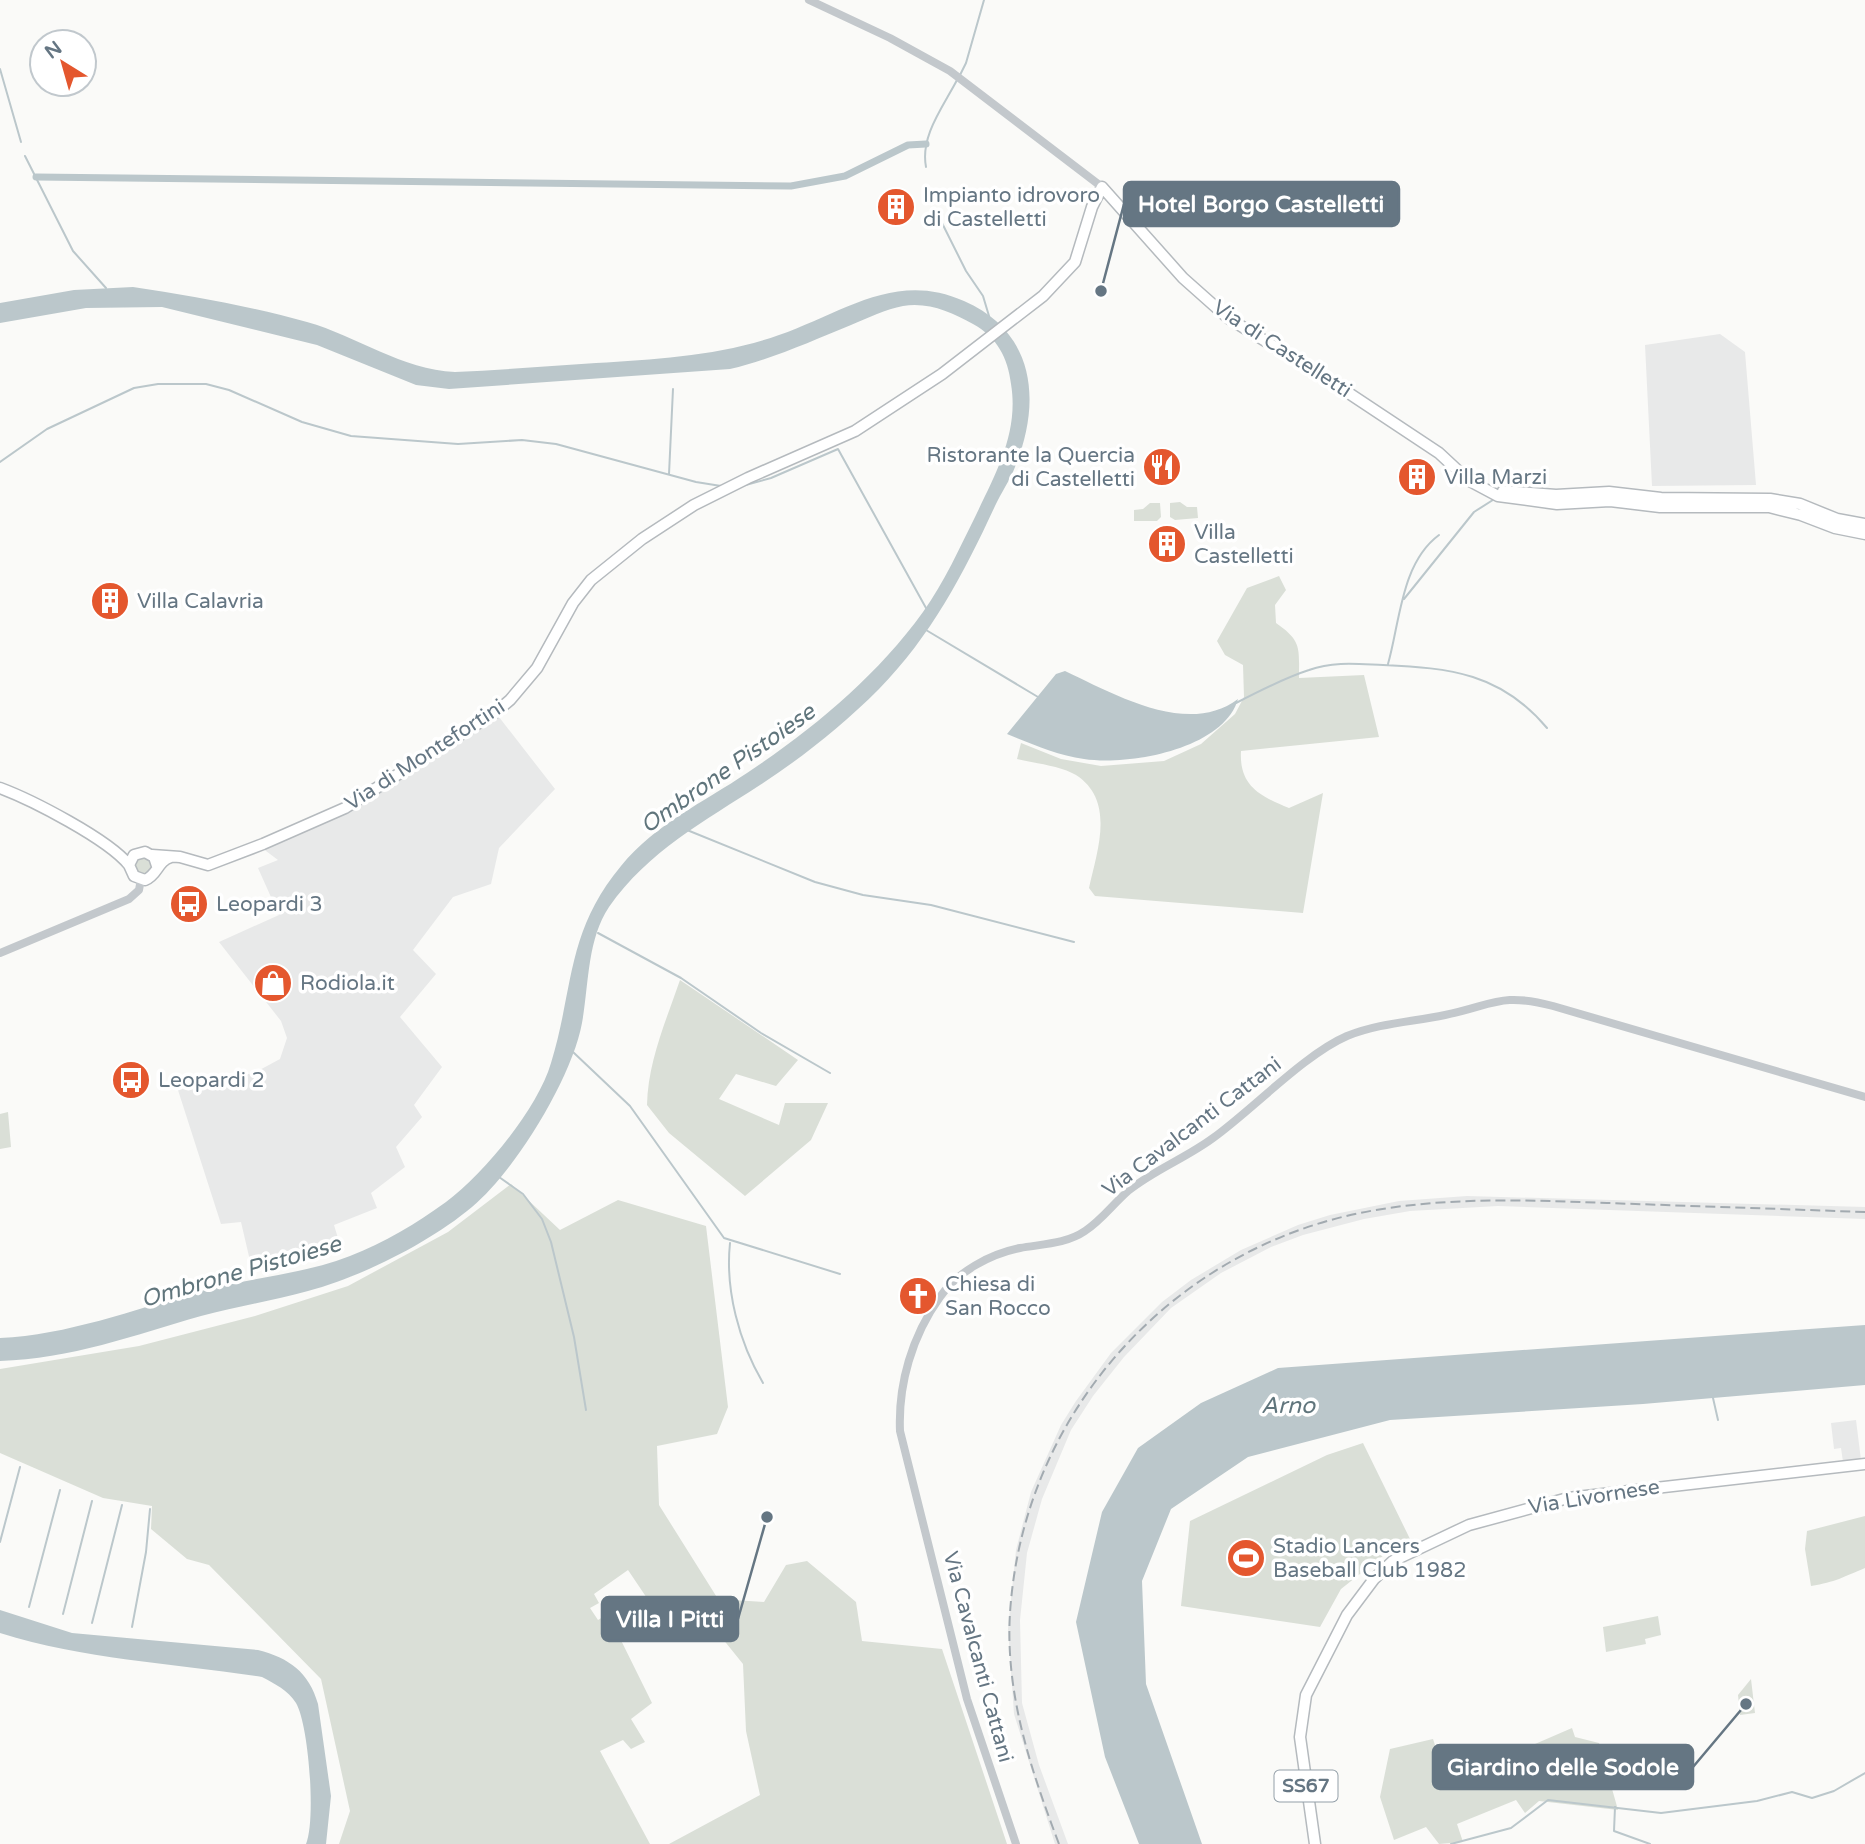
<svg xmlns="http://www.w3.org/2000/svg" width="1865" height="1844" font-family="'Varela Round',sans-serif">
<style>
.built{fill:#e8e9e9}
.green{fill:#dadfd7}
.water{fill:#bbc7cb}
.lines{fill:none;stroke-linecap:round;stroke-linejoin:round}
.stream{stroke:#bbc7cb;stroke-width:2}
.canal{stroke:#bbc7cb;stroke-width:7}
.major-casing{stroke:#b5babe;stroke-width:13}
.minor{stroke:#c3c8cc;stroke-width:8}
.major{stroke:#fff;stroke-width:10}
.rail{stroke:#a2aab0;stroke-width:2;stroke-dasharray:10 5;stroke-linecap:butt}
.labels{text-anchor:middle;dominant-baseline:central;stroke-width:7;stroke-linejoin:round;paint-order:stroke}
.shield{fill:#fff;stroke:#939fa8;stroke-width:2}
.shield-label{font-size:19px;font-weight:bold;fill:#657683}
.poi-label{font-size:21px;fill:#657683;stroke:#fff;text-anchor:start}
.street-label{font-size:21px;fill:#657683;stroke:#fff}
.water-label{font-size:23px;font-style:italic;fill:#60757c;stroke:#fff}
.leader{fill:none;stroke:#657683;stroke-width:2.5}
.callout-dot{fill:#657683;stroke:#fff;stroke-width:2.5}
.callout{fill:#657683;stroke:#657683;stroke-width:2.5}
.callout-label{font-size:23px;text-anchor:middle;font-weight:bold;fill:#fff}
</style>
<rect width="100%" height="100%" fill="#fafaf8"/>
<!-- built -->
<path class="built" d="M1720 334 1745 352 1756 485 1652 486 1645 345Z
M499 717 555 789 499 848 491 884 453 897 413 950 436 974 400 1017 442 1067 414 1105 422 1117 396 1147 405 1167 371 1193 377 1208 334 1225 341 1248 251 1265 241 1222 221 1224 177 1087 254 1073 280 1059 287 1038 281 1021 219 942 279 915 258 868 278 860 262 848 331 820Z
M1467 1196 1865 1207V1219L1498 1206 1410 1211 1364 1219 1303 1235 1271 1247 1221 1273 1171 1308 1124 1357 1093 1396 1071 1430 1042 1499 1027 1553 1020 1620 1022 1703 1039 1765 1068 1844H1055L1014 1714 1008 1629 1016 1550 1031 1492 1061 1425 1076 1401 1111 1353 1162 1302 1191 1280 1241 1250 1298 1225 1330 1215 1399 1201Z
M1856 1420 1861 1460 1843 1462 1841 1448 1834 1449 1831 1423Z"/>
<!-- green -->
<path class="green" d="M1180 502 1187 507H1197L1198 518 1175 520 1170 517V503Z
M1150 503H1160L1161 517 1157 521H1134V510L1143 509Z
M1279 576 1286 590 1275 605 1276 623C1302 641 1299 648 1299 678L1364 675 1379 737 1241 751C1239 786 1260 796 1289 808L1323 793 1303 913 1095 896 1089 888C1097 851 1116 801 1076 775 1061 766 1034 763 1017 759L1021 743 1061 759 1101 766 1164 761 1201 744 1235 714 1244 697 1243 665 1225 655 1217 641 1247 588Z
M136 866a8 8 0 1 1 16 0a8 8 0 1 1-16 0Z
M680 980 798 1060 776 1086 736 1074 719 1099 779 1125 785 1103H828L811 1140 745 1196 669 1133 647 1105C648 1061 666 1021 680 980Z
M8 1112 11 1147 0 1149V1114Z
M511 1184 560 1230 618 1200 706 1226 728 1407 717 1434 657 1446 659 1505 718 1599 764 1602 786 1565 807 1561 856 1602 862 1641 942 1649 1007 1844H669L760 1795 746 1731 743 1664 693 1602 663 1622 628 1570 594 1594 599 1603 590 1608 598 1620 608 1614 652 1703 631 1719 645 1742 631 1749 623 1740 600 1751 650 1844H339L350 1811 321 1679 209 1565 187 1559 151 1529 152 1506 103 1498 0 1453V1369L139 1346 255 1316 348 1286 448 1232Z
M1363 1443 1410 1539 1389 1551 1341 1589 1320 1627 1181 1606 1190 1521 1327 1455Z
M1865 1516V1568C1843 1577 1836 1582 1811 1586L1805 1549 1807 1531Z
M1658 1616 1661 1635 1645 1639 1646 1644 1606 1652 1603 1627Z
M1751 1679 1755 1713 1740 1715 1738 1695Z
M1572 1728 1575 1737 1599 1743 1618 1810 1539 1801 1525 1813 1516 1800 1457 1824 1463 1842 1439 1844 1426 1827 1394 1840 1380 1797 1390 1749 1433 1739 1447 1782Z"/>
<!-- water -->
<path class="water" d="M133 287C191 296 251 306 307 322 357 336 402 370 455 372 502 370 549 366 596 363 658 359 720 356 779 335 842 313 896 270 964 301 1035 332 1042 401 1015 467 1010 480 1001 493 995 506 964 573 931 636 879 689 843 725 803 757 760 785 705 821 648 851 609 907 587 940 589 984 582 1023 572 1078 515 1171 472 1207 429 1243 361 1277 308 1291 273 1301 237 1306 201 1316 135 1335 70 1359 0 1361V1338C67 1335 133 1310 197 1292 247 1278 301 1275 350 1256 384 1243 417 1223 446 1202 484 1174 538 1108 551 1063 574 988 566 932 621 866 654 825 704 802 747 773 813 729 876 677 923 612 944 583 960 547 976 515 996 473 1019 432 1011 384 1008 358 997 337 973 324 951 312 929 302 903 306 886 309 868 318 851 325 812 341 772 359 730 369L449 389 416 385 317 345 162 307 86 308 0 323V303L74 290Z
M1065 671C1114 694 1188 737 1238 699 1224 749 1129 766 1084 759 1057 755 1032 744 1007 734L1056 674Z
M1865 1325V1385L1643 1404 1390 1420 1248 1457 1171 1509 1142 1581 1146 1684 1202 1844H1139L1105 1757 1076 1622 1102 1512 1138 1448 1201 1403 1278 1368Z
M0 1610 72 1633 258 1650C289 1658 309 1672 318 1704L331 1796 326 1844H306C316 1821 309 1725 296 1703 288 1690 275 1684 262 1677 172 1663 87 1660 0 1633Z"/>
<g class="lines">
<!-- stream -->
<path class="stream" d="M0 69 21 142
M960 75 966 63 984 0
M25 156 73 251 106 288
M926 167C920 136 943 107 957 80
M938 215 966 271 983 296 989 316
M0 462 47 429 134 388 158 384H206L229 390 302 422 351 436 458 444 522 440 556 444 696 482 721 486
M669 474 673 389
M742 486 771 478 838 449 926 608
M1404 599 1474 512 1496 498
M926 630 1038 697
M1388 664C1400 622 1401 563 1439 535
M1236 703C1259 691 1284 678 1309 670 1334 661 1358 664 1383 665 1450 668 1501 673 1547 728
M687 830 815 882 863 895 931 905 1074 942
M598 933 681 978 761 1033 830 1073
M573 1052 630 1106 724 1238 840 1274
M499 1177 523 1194 542 1219 551 1242 574 1337 586 1410
M730 1243C725 1290 739 1342 763 1383
M1713 1398 1718 1420
M0 1542 20 1467
M29 1607 60 1490
M63 1614 92 1501
M92 1623 122 1505
M132 1627 146 1552 150 1509
M1615 1807 1614 1831 1650 1844
M1451 1844 1511 1828 1548 1800 1661 1813 1757 1801 1792 1792 1812 1798 1834 1791 1865 1773"/>
<!-- canal -->
<path class="canal" d="M36 177 791 186 845 176 908 145 926 144"/>
<defs>
<path id="major" d="M1503 491 1556 495 1609 492 1661 498 1770 499 1800 504 1837 519 1865 524
M0 788C32 800 108 839 129 865
M152 855 180 857 208 865 263 844 345 808 496 712 510 700 537 668 573 603 591 580 642 539 694 505 748 478 855 431 942 374 1043 296 1075 262 1092 207 1102 187 1183 278 1228 318 1332 382 1439 453 1468 480 1498 496 1557 504 1610 501 1660 507H1769L1801 515 1835 528 1865 534
M157 866 154 857 145 852 134 855 129 865 134 876 145 880C158 875 157 861 171 857
M1315 1844 1300 1737 1306 1695 1347 1615 1374 1579 1393 1561 1469 1525 1568 1498 1865 1464"/>
</defs>
<!-- major casing -->
<use href="#major" class="major-casing"/>
<!-- minor -->
<path class="minor" d="M809 0 890 38 950 71 1102 187
M0 953 129 899 139 890 141 879
M1016 1844 967 1699 900 1431C898 1384 912 1336 940 1297 957 1272 990 1254 1020 1248 1042 1244 1066 1244 1085 1231 1102 1220 1113 1204 1128 1191 1154 1170 1186 1158 1213 1138 1252 1110 1305 1054 1347 1036 1380 1023 1411 1022 1445 1015 1494 1005 1500 992 1553 1006L1865 1097"/>
<!-- major -->
<use href="#major" class="major"/>
<!-- rail -->
<path class="rail" d="M1059 1844C1031 1770 1005 1694 1010 1613 1023 1410 1177 1243 1376 1210 1453 1197 1530 1200 1607 1203 1693 1206 1779 1209 1865 1212"/>
</g>
<!-- icons -->
<defs>
<symbol id="building-disc" viewBox="-11 -11 22 22"><circle r="9.5" fill="#e4572e" stroke="#fff"/><path d="M-4-6H4V6H1V3H-1V6H-4ZM-2.5-4.3h1.7v1.8h-1.7ZM.8-4.3h1.7v1.8H.8ZM-2.5-1h1.7V.8h-1.7ZM.8-1h1.7V.8H.8Z" fill="#fff"/></symbol>
<symbol id="restaurant-disc" viewBox="-11 -11 22 22"><circle r="9.5" fill="#e4572e" stroke="#fff"/><path d="M-5-6h1v4h1v-4h1v4h1v-4h1v5L-1.5 .5V6h-2V.5L-5-1ZM5-6V6H3V1.5H1.5Q1.5-4 5-6Z" fill="#fff"/></symbol>
<symbol id="bus-disc" viewBox="-11 -11 22 22"><circle r="9.5" fill="#e4572e" stroke="#fff"/><path d="M-5-6H5V4H4V6H2V4H-2V6H-4V4H-5ZM-3.5-4V0h7V-4ZM-3.5 1.2v1.5H-2V1.2ZM2 1.2v1.5H3.5V1.2Z" fill="#fff"/></symbol>
<symbol id="shop-disc" viewBox="-11 -11 22 22"><circle r="9.5" fill="#e4572e" stroke="#fff"/><path d="M-5-2.5h2.3a2.7 3.5 0 0 1 5.4 0H5L5.5 6h-11ZM-1.5-2.5h3a1.5 2.3 0 0 0-3 0Z" fill="#fff"/></symbol>
<symbol id="church-disc" viewBox="-11 -11 22 22"><circle r="9.5" fill="#e4572e" stroke="#fff"/><path d="M-1.2-6h2.4v3.5h3.3v2.4h-3.3V6h-2.4V-.1h-3.3v-2.4h3.3Z" fill="#fff"/></symbol>
<symbol id="stadium-disc" viewBox="-11 -11 22 22"><circle r="9.5" fill="#e4572e" stroke="#fff"/><path d="M0-5a6.5 5 0 1 0 0 10a6.5 5 0 1 0 0-10ZM-3.5-1.8h7v3.6h-7Z" fill="#fff"/></symbol>
</defs>
<g fill-rule="evenodd">
<use href="#building-disc" x="874" y="185" width="44" height="44"/>
<use href="#restaurant-disc" x="1140" y="445" width="44" height="44"/>
<use href="#building-disc" x="1395" y="455" width="44" height="44"/>
<use href="#building-disc" x="1145" y="522" width="44" height="44"/>
<use href="#building-disc" x="88" y="579" width="44" height="44"/>
<use href="#bus-disc" x="167" y="882" width="44" height="44"/>
<use href="#shop-disc" x="251" y="961" width="44" height="44"/>
<use href="#bus-disc" x="109" y="1058" width="44" height="44"/>
<use href="#church-disc" x="896" y="1274" width="44" height="44"/>
<use href="#stadium-disc" x="1224" y="1536" width="44" height="44"/>
</g>
<g class="labels">
<!-- shield labels -->
<rect class="shield" x="1274.5" y="1770.5" width="63" height="31" rx="5"/>
<g class="shield-label">
<text x="1306" y="1786">SS67</text>
</g>
<!-- poi labels -->
<g class="poi-label">
<text x="923" y="195">Impianto idrovoro<tspan x="923" dy="24">di Castelletti</tspan></text>
<text x="1135" y="455" text-anchor="end">Ristorante la Quercia<tspan x="1135" dy="24">di Castelletti</tspan></text>
<text x="1444" y="477">Villa Marzi</text>
<text x="1194" y="532">Villa<tspan x="1194" dy="24">Castelletti</tspan></text>
<text x="137" y="601">Villa Calavria</text>
<text x="216" y="904">Leopardi 3</text>
<text x="300" y="983">Rodiola.it</text>
<text x="158" y="1080">Leopardi 2</text>
<text x="945" y="1284">Chiesa di<tspan x="945" dy="24">San Rocco</tspan></text>
<text x="1273" y="1546">Stadio Lancers<tspan x="1273" dy="24">Baseball Club 1982</tspan></text>
</g>
<!-- street labels -->
<g class="street-label">
<text transform="translate(1282 349) rotate(33)">Via di Castelletti</text>
<text transform="translate(425 755) rotate(-33)">Via di Montefortini</text>
<text transform="translate(1192 1127) rotate(-37)">Via Cavalcanti Cattani</text>
<text transform="translate(1594 1497) rotate(-9)">Via Livornese</text>
<text transform="translate(978 1657) rotate(75)">Via Cavalcanti Cattani</text>
</g>
<!-- water labels -->
<g class="water-label">
<text transform="translate(728 769) rotate(-35)">Ombrone Pistoiese</text>
<text transform="translate(241 1272) rotate(-16)">Ombrone Pistoiese</text>
<text x="1288" y="1406">Arno</text>
</g>
</g>
<!-- callouts -->
<path class="leader" d="M1101 291L1124 204M767 1517L738 1619M1746 1704L1693 1767"/>
<g class="callout-dot">
<circle cx="1101" cy="291" r="7"/>
<circle cx="767" cy="1517" r="7"/>
<circle cx="1746" cy="1704" r="7"/>
</g>
<g class="callout">
<rect x="1124" y="182" width="275" height="44" rx="7"/>
<rect x="602" y="1597" width="136" height="44" rx="7"/>
<rect x="1433" y="1745" width="260" height="44" rx="7"/>
</g>
<g class="callout-label">
<text x="1261" y="212">Hotel Borgo Castelletti</text>
<text x="670" y="1627">Villa I Pitti</text>
<text x="1563" y="1775">Giardino delle Sodole</text>
</g>
<!-- north arrow -->
<g transform="translate(63 63) rotate(323)"><circle r="33" fill="#ffffff" stroke="#c1c8cd" stroke-width="2"/>
<path d="M0-5L12 26L0 18L-12 26Z" fill="#e4572e"/>
<text y="-10" font-size="19" font-weight="bold" text-anchor="middle" fill="#657683">N</text>
</g>
</svg>
